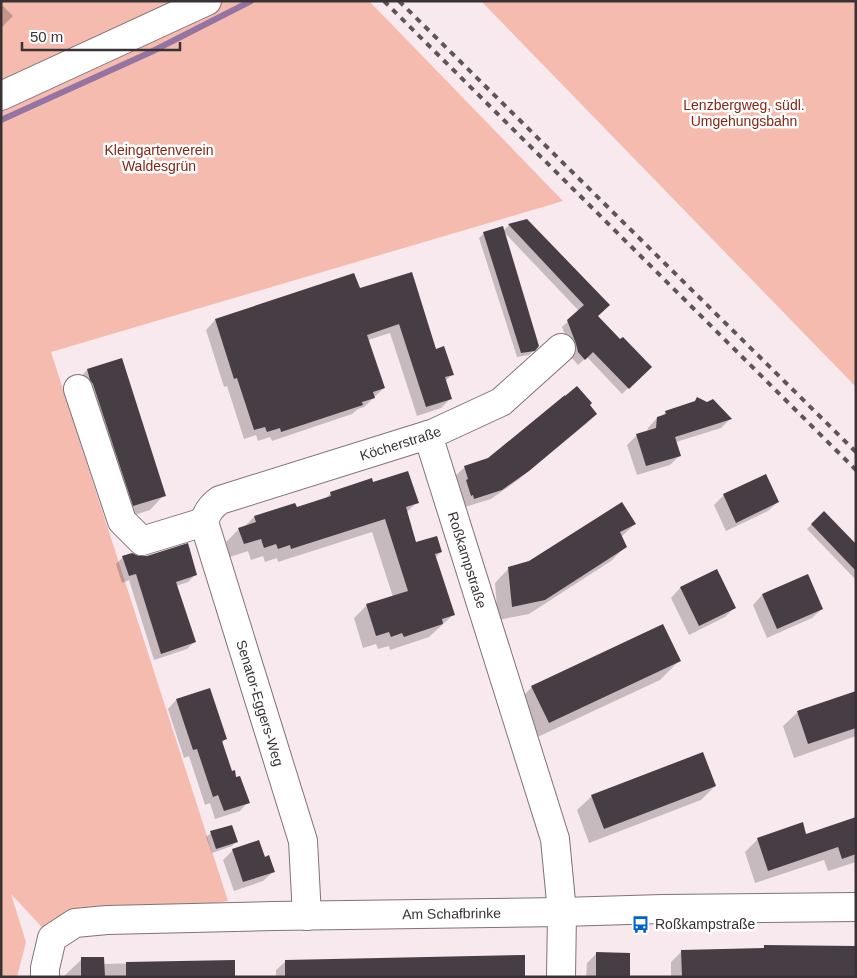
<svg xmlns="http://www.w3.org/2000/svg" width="857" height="978" font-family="Helvetica,sans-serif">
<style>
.green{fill:#f5bbae}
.shadow{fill:#0003}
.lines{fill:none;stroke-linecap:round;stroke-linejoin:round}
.stream{stroke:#9474a2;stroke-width:6}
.building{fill:#473e45}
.minor-casing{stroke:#807277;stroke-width:30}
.minor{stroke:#fff;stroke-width:28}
.rail{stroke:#5d5559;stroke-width:4;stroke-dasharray:6 6;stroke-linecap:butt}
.labels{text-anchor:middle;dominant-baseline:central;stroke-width:5;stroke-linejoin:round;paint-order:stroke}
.park-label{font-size:14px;fill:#852515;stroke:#fff}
.street-label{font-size:14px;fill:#383235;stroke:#fff}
.poi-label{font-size:14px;fill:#383235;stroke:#fff;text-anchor:start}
</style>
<rect width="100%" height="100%" fill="#f8e9ee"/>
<!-- green -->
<path class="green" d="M1 1H369L563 201 51 352 228 901 107 920 52 938 11 894 26 942 17 977H1Z
M481 1H856V387Z"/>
<!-- shadow -->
<path class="shadow" d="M1 4 13 16 1 28Z
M526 220 597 316 620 341 650 367 622 394 587 357 578 365 572 358 571 350 562 327 579 311 503 231 508 226Z
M484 233 538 346 529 355 517 357 479 238Z
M354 274 359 290 435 350 452 375 445 381 451 398 441 408 417 416 390 333 368 340 384 388 364 407 358 409 352 414 272 441 270 437 258 441 256 435 244 439 227 386 224 387 206 330 215 320Z
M122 359 164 495 150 510 119 520 73 385 87 370Z
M588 405 595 414 586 424 518 480 491 499 465 507 464 504 461 505 457 491 459 488 455 476 465 467 489 459Z
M666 412 730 419 721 428 676 442 680 455 670 465 637 475 627 445 637 435 647 432 648 428 657 418 661 417Z
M765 475 778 502 768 511 726 531 714 505 724 495Z
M372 484 417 502 406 513 415 544 441 552 435 558 453 615 429 637 390 650 389 646 378 649 376 644 363 648 354 618 367 605 393 597 372 532 278 562 277 558 265 562 263 556 251 560 248 551 230 557 226 542 239 529 244 527 254 517 295 504 296 508 325 499 331 493Z
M824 512 856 545V580L807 529Z
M635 524 621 537 626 546 611 561 529 614 498 620 495 583 509 568Z
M123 557 195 575 188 582 176 586 194 642 187 649 154 660 129 580 122 583 116 564Z
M716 570 735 607 725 617 689 635 671 598 680 588Z
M762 595 822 609 812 618 767 638 753 605Z
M679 661 660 680 529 741 513 706 532 687Z
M856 692V736L794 758 783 726 798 712Z
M176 700 225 739 222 743 231 773 236 779 248 802 240 811 215 819 210 803 205 805 189 756 184 758 168 709Z
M715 786 701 800 589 843 577 810 592 796Z
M856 818V862L828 871 824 860 755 883 745 852 758 839 806 836Z
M211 833 236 842 232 846 212 853 206 837Z
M233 850 264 858 273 872 263 881 234 891 223 860Z
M764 947 856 977H671V962L682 951 762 949Z
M596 954 629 977H586L587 963Z
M82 959 103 964 233 961 234 977H63Z
M286 961 524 977H276V970Z"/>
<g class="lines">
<!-- stream -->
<path class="stream" d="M1 120 151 52 251 1"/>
</g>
<!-- building -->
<path class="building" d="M527 219 610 305 598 316 620 339 623 337 652 367 629 389 593 352 585 360 578 352 576 344 567 320 584 305 508 224Z
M503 226 539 346 535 351 521 353 483 232Z
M412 272 436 349 444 346 454 375 445 377 452 399 426 407 399 324 367 335 385 388 373 392 375 398 362 402 363 405 281 432 280 428 267 432 265 427 254 430 237 378 234 379 215 319 354 273 360 288Z
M122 358 166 496 133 506 93 384 90 380 87 369Z
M577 386 592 403 590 405 597 414 529 471 502 490 474 499 473 495 471 496 466 480 468 479 464 466 488 458 565 395V396Z
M697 397 707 402 713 399 732 419 675 437 681 456 646 466 636 434 656 428 657 417 666 414 665 411 695 401Z
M408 471 419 503 406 507 416 542 437 536 442 552 435 554 455 615 442 619 443 624 404 637 402 633 391 637 389 632 376 636 366 604 408 591 385 519 291 549 290 545 278 549 276 544 264 548 261 539 244 544 238 528 256 522 254 516 295 503 297 507 331 496 330 492 372 478 373 482Z
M766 474 779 502 736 523 723 494Z
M622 502 636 524 620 532 627 547 545 600 512 607 508 567 529 561Z
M824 511 856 544V571L811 524Z
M188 543 197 575 176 582 196 642 161 654 136 574 129 576 122 556 132 553 139 556H147Z
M717 569 736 608 699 626 680 587Z
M808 574 823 609 777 629 762 594Z
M663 624 681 661 549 723 531 686Z
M210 688 227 739 222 741 232 771 235 770 236 777 240 776 250 803 224 811 218 795 213 797 197 749 193 750 176 699Z
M856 691V728L808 744 797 711Z
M703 752 716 786 604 829 591 795Z
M856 817V854L842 859 838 847 768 871 757 838 803 822 806 834Z
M232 825 238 842 216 849 210 831Z
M259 840 265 857 269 855 275 872 243 882 232 849Z
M764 945 856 946V977H682L681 950 764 948Z
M596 952 630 953V977H596Z
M525 955V977H285V960Z
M81 957H104L105 977H81Z
M235 960V977H126V962Z"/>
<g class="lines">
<defs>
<g id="minor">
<path d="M1 96 207 1"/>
<path d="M78 389 122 521 142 541 204 522"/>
<path id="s1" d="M428 435 555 839 562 912 561 977"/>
<path id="s2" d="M307 916 303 841 204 522C207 512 211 506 220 500L434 433 501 402 561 348"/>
<path id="s3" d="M45 977V968L52 938 75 923 107 920 274 916 562 912 663 909 856 907"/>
</g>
</defs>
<!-- minor casing -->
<use href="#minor" class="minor-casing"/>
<!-- minor -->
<use href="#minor" class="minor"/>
<!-- rail -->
<path class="rail" d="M384 1 856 470
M399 1 856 452"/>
</g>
<!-- icons -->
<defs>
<symbol id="bus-bare" viewBox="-9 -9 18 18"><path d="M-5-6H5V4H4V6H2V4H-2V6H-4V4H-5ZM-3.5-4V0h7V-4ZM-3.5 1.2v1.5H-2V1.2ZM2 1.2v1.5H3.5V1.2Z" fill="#0062ca" stroke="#fff" stroke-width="2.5" paint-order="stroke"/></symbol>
</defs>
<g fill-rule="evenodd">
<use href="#bus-bare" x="628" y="912" width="25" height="25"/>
</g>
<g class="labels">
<!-- park labels -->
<g class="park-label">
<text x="744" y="105">Lenzbergweg, südl.<tspan x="744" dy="16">Umgehungsbahn</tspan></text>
<text x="159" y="150">Kleingartenverein<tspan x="159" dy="16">Waldesgrün</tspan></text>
</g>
<!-- street labels -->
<g class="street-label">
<text stroke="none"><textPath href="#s2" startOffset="626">Köcherstraße</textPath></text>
<text stroke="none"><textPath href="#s1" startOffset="131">Roßkampstraße</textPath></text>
<text transform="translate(260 703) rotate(73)">Senator-Eggers-Weg</text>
<text stroke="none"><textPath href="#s3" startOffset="444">Am Schafbrinke</textPath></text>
</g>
<!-- poi labels -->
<g class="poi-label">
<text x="655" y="924">Roßkampstraße</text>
</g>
</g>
<!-- border -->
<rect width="857" height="978" fill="none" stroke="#383235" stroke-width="5"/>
<!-- scale -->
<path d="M22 42v8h158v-8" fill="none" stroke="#383235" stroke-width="2.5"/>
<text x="30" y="42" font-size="15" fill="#383235" stroke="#ffffff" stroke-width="4" paint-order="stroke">50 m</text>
</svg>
